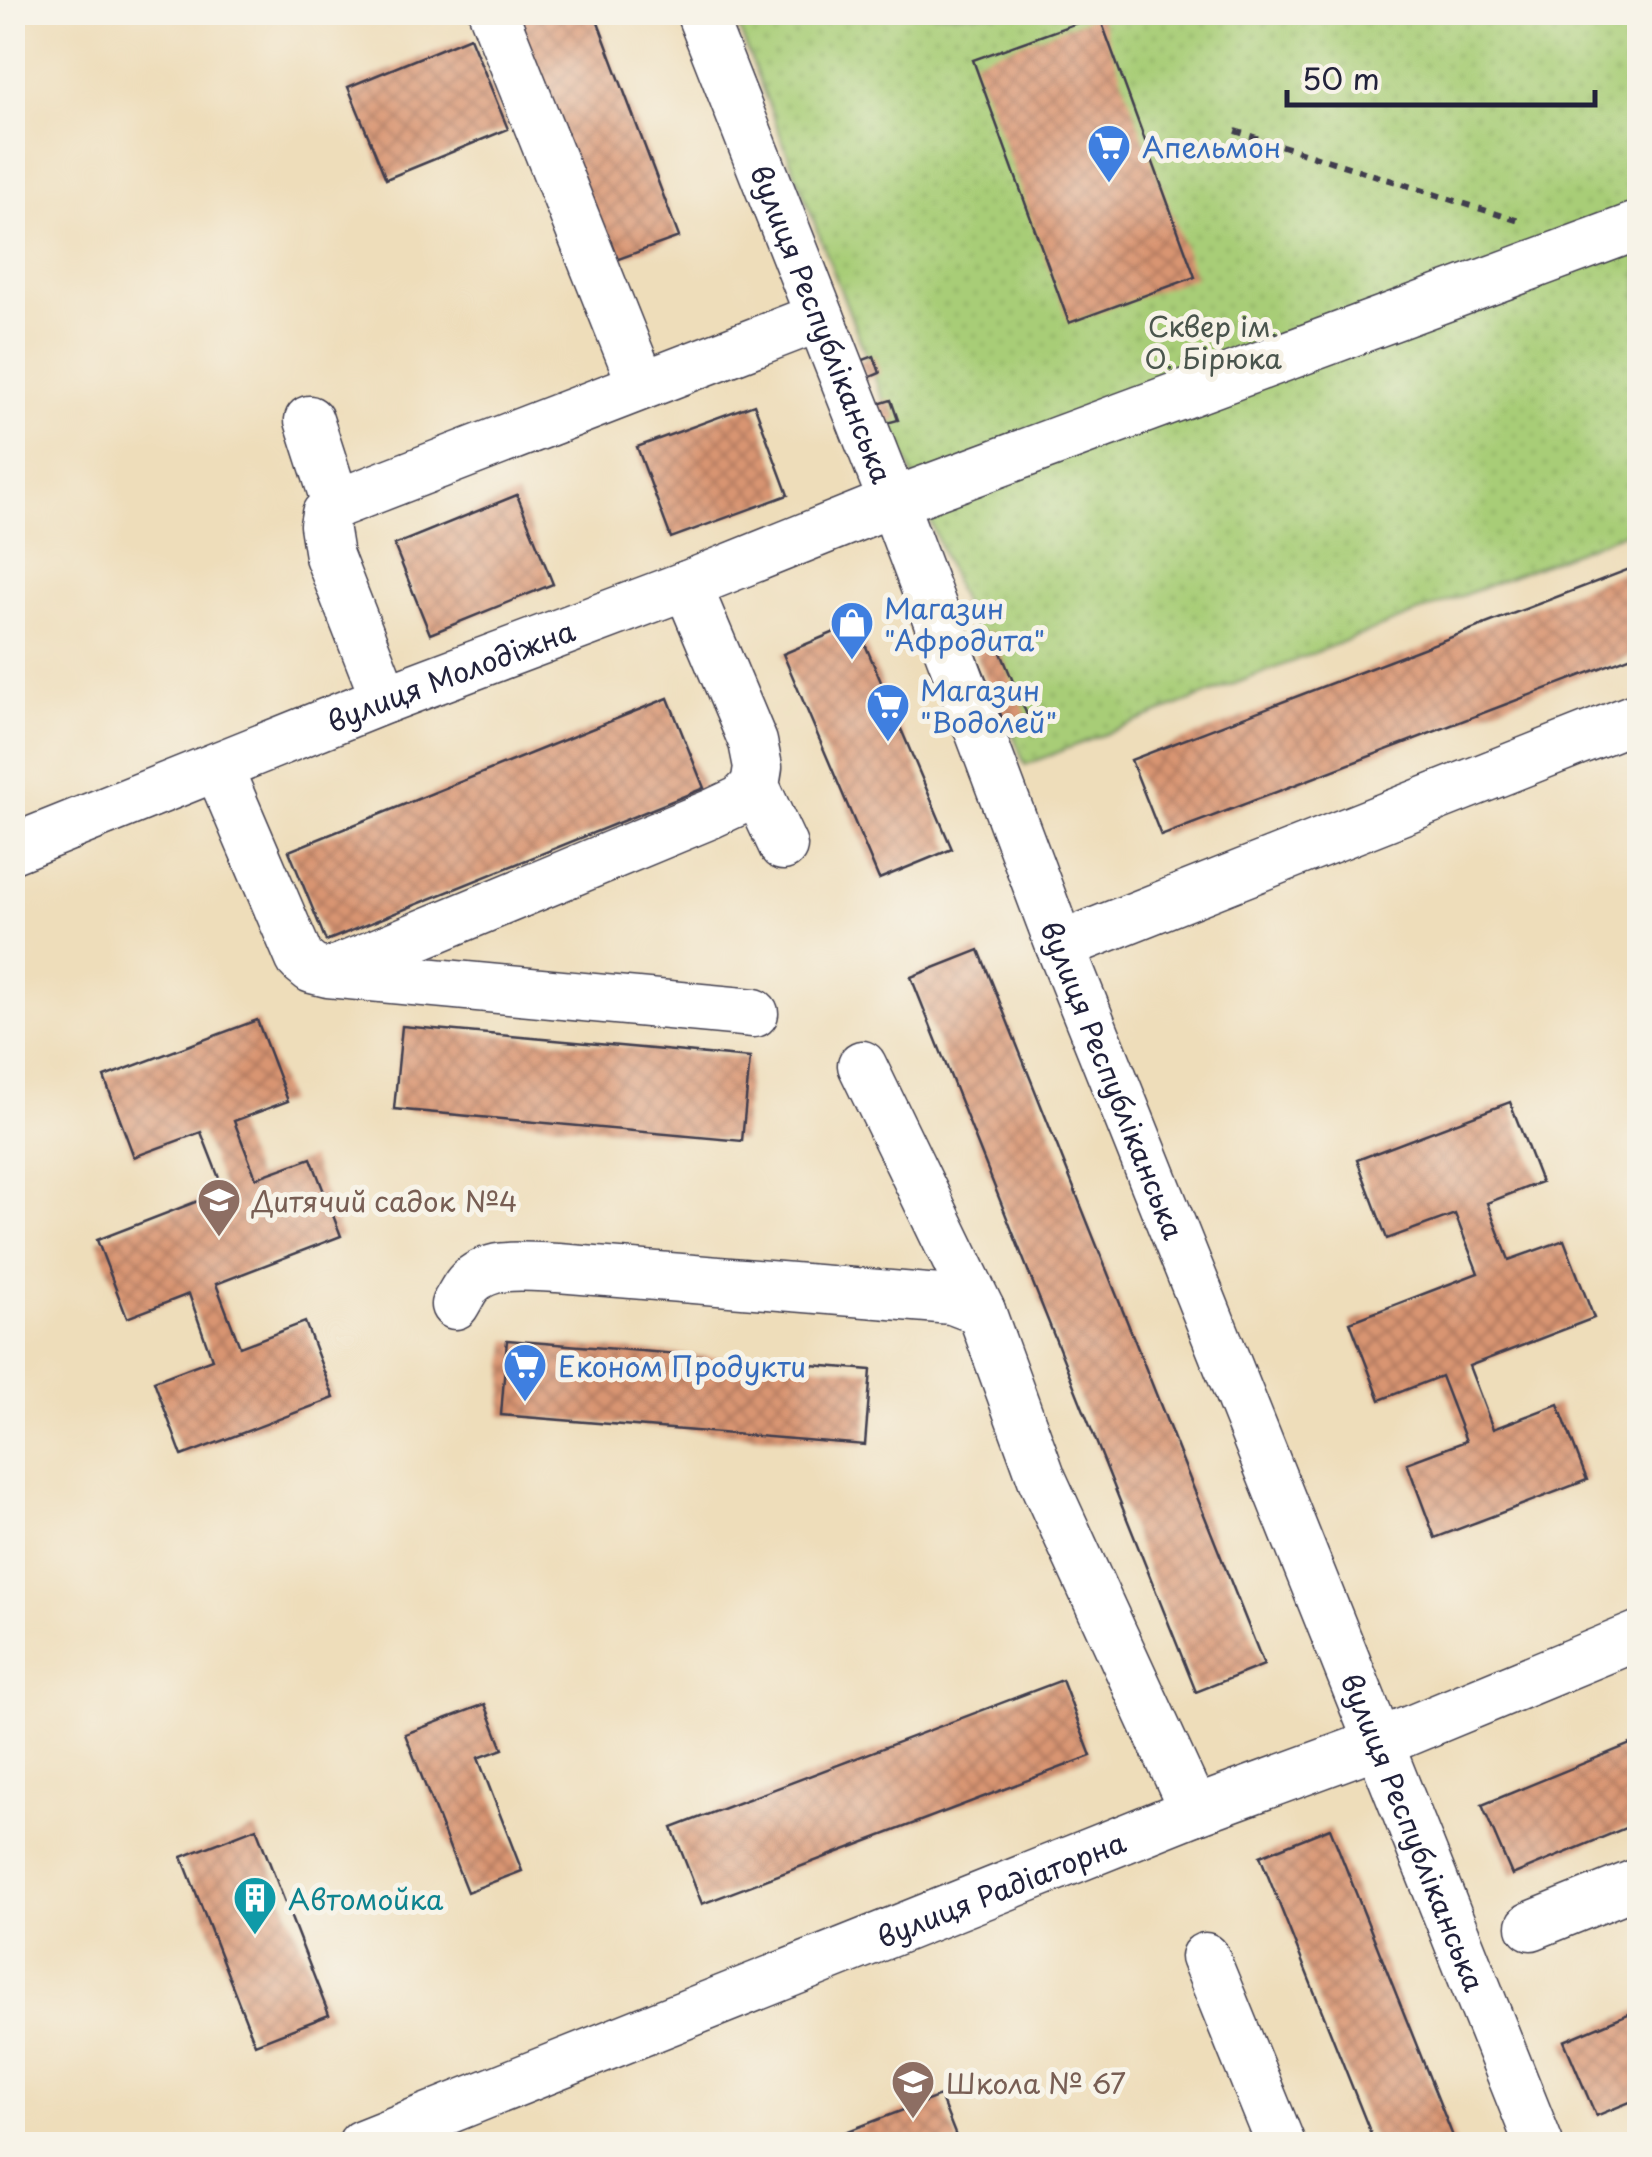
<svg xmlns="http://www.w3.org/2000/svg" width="1652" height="2157" font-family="'Playpen Sans',sans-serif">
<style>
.park{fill:url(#park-dots);stroke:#657859;stroke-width:2.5}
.building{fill:url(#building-cross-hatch)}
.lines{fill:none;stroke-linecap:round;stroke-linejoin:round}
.minor-casing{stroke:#413e4e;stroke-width:51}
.path{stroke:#413e4e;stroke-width:6;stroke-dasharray:8 8;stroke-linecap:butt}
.minor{stroke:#fff;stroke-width:48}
.labels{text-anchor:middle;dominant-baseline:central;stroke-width:10;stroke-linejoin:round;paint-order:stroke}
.shop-label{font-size:28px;fill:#366cbe;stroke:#f7f3e8;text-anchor:start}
.street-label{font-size:28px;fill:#22223b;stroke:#f7f3e8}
.park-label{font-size:28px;fill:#4a554d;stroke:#f7f3e8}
.education-label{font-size:28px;fill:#785e54;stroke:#f7f3e8;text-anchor:start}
.culture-label{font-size:28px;fill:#0d838f;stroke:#f7f3e8;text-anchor:start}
</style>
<defs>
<pattern id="park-dots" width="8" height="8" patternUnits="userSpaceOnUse" patternTransform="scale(2.5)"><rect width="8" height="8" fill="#a8cd77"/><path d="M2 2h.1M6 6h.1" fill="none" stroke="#90b068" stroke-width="1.8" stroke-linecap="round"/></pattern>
<pattern id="building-cross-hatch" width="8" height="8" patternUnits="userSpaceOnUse" patternTransform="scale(2.5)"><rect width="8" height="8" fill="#d99572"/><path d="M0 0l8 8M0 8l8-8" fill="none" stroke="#b0795f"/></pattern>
</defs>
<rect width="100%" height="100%" fill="#f7f3e8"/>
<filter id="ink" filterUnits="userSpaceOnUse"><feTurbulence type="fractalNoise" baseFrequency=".01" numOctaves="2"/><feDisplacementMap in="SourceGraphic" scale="20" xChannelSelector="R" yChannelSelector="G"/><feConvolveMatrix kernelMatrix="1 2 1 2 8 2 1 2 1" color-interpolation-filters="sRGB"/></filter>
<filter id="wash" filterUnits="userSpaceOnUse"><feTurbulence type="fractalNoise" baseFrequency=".0048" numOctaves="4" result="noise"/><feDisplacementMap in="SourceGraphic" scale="40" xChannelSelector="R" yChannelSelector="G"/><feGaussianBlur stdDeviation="2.25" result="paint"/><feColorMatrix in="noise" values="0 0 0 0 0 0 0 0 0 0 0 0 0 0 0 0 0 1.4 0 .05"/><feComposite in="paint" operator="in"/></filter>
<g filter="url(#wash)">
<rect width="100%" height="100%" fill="#eeddba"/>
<!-- park -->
<path class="park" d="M733 13H1639V527L1025 765Z"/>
<g id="blocks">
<!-- building -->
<path class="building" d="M506 12H594L679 237 602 265Z
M1099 15 1195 277 1069 323 973 60Z
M470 37 508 129 386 179 348 87Z
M874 356 880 373 866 379 858 362Z
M891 400 898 420 883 424 875 405Z
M754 404 788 495 671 538 637 447Z
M517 495 553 584 430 634 394 545Z
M1640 565V653L1161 836 1131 760Z
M856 623 952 849 879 879 783 654Z
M992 631 1027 715 1005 725 970 639Z
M668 698 704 788 326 941 289 851Z
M979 950 1264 1665 1196 1692 911 977Z
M257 1020 288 1101 234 1121 256 1178 311 1158 341 1236 216 1284 240 1347 305 1322 334 1398 182 1456 154 1381 212 1359 189 1294 127 1318 97 1240 224 1191 201 1132 134 1157 104 1077Z
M402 1026 750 1058 742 1141 394 1109Z
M1510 1102 1541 1182 1487 1203 1509 1260 1564 1240 1594 1318 1469 1366 1493 1429 1558 1404 1587 1480 1435 1538 1407 1463 1466 1441 1441 1376 1380 1400 1350 1322 1478 1273 1455 1214 1387 1239 1357 1160Z
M507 1340 871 1370 865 1445 501 1415Z
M1062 1680 1091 1756 702 1904 672 1828Z
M485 1704 503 1749 478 1758 522 1871 467 1892 405 1734Z
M1640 1740V1822L1512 1875 1482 1805Z
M256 1828 329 2015 255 2044 182 1857Z
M1330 1828 1456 2144H1375L1260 1856Z
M1640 2009V2098L1596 2116 1564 2041Z
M940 2096 959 2144H814Z"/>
</g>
</g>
<g filter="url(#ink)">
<use href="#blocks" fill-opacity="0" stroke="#413e4e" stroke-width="2.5"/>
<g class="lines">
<defs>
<g id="minor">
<path d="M493 12 642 385"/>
<path id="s1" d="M700 12 893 502 1060 946 1539 2144"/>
<path d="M309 420 336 504 326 514 324 525 329 556 385 699"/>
<path d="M336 504 820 317"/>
<path d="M687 585 753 742 758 767 755 786 783 846"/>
<path d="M218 767 300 959 312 969 328 973 754 1013"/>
<path id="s2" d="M12 849 385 699 687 585 893 502 1640 225"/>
<path d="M1060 946 1640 716"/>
<path d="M334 971 711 814 741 800 755 786"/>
<path d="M862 1065 981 1311"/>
<path d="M455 1305C459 1299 463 1290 468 1284 489 1260 530 1267 558 1268L952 1300 981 1311 1042 1479 1194 1811"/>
<path d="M1531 1926 1640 1882"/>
<path d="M1205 1957 1281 2144"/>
<path id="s3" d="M362 2144 1194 1811 1379 1743 1640 1635"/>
</g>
</defs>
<!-- minor casing -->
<use href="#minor" class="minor-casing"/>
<!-- path -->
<path class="path" d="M1610 12 1640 29
M1235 131 1519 221"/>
<!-- minor -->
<use href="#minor" class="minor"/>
</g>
</g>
<!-- icons -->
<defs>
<symbol id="supermarket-pin" viewBox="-11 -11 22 30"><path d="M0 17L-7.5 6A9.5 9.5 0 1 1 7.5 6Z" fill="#3f7fe0" stroke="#f7f3e8"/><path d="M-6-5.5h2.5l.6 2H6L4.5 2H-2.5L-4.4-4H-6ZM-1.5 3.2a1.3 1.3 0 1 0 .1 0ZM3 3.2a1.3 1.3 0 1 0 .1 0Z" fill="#fff"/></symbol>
<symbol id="shop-pin" viewBox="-11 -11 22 30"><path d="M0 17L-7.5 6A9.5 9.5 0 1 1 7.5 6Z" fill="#3f7fe0" stroke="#f7f3e8"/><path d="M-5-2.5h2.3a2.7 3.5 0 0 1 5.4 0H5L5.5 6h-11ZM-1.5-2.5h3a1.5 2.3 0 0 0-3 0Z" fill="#fff"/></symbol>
<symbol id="school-pin" viewBox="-11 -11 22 30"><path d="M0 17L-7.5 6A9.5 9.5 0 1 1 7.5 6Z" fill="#8d6e63" stroke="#f7f3e8"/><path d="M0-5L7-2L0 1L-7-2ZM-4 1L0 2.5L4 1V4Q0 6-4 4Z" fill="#fff"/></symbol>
<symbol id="building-pin" viewBox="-11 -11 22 30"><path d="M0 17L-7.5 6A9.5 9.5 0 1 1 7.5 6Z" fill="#0f9aa8" stroke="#f7f3e8"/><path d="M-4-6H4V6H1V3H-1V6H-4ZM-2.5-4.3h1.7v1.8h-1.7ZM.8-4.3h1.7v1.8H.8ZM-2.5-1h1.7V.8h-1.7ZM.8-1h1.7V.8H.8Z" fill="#fff"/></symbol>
</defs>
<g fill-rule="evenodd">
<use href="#supermarket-pin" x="1084" y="121" width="50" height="68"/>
<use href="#shop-pin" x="827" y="598" width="50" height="68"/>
<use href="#supermarket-pin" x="863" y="680" width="50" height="68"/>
<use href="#school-pin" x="194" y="1175" width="50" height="68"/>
<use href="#supermarket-pin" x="500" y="1340" width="50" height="68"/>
<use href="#building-pin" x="230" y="1873" width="50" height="68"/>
<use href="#school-pin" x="888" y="2057" width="50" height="68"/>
</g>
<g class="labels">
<!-- shop labels -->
<g class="shop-label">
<text x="1142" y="146">Апельмон</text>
<text x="884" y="607">Магазин<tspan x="884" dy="32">"Афродита"</tspan></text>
<text x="920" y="689">Магазин<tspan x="920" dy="32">"Водолей"</tspan></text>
<text x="558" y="1365">Економ Продукти</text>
</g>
<!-- street labels -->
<g class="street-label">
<text stroke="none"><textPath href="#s1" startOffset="335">вулиця Республіканська</textPath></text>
<text stroke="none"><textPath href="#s2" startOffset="472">вулиця Молодіжна</textPath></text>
<text stroke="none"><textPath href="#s1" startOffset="1145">вулиця Республіканська</textPath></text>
<text stroke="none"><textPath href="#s1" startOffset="1955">вулиця Республіканська</textPath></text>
<text stroke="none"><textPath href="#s3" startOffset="688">вулиця Радіаторна</textPath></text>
</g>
<!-- park labels -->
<g class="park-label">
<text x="1213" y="325">Сквер ім.<tspan x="1213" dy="32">О. Бірюка</tspan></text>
</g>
<!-- education labels -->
<g class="education-label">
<text x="252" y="1200">Дитячий садок №4</text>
<text x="946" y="2082">Школа № 67</text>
</g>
<!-- culture labels -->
<g class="culture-label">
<text x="288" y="1898">Автомойка</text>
</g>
</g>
<!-- margin -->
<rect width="1652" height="2157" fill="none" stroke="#f7f3e8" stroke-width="50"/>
<!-- scale -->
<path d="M1287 90v15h308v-15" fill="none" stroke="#22223b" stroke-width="5"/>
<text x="1302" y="90" font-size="30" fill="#22223b" stroke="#f7f3e8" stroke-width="8" paint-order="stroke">50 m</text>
</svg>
